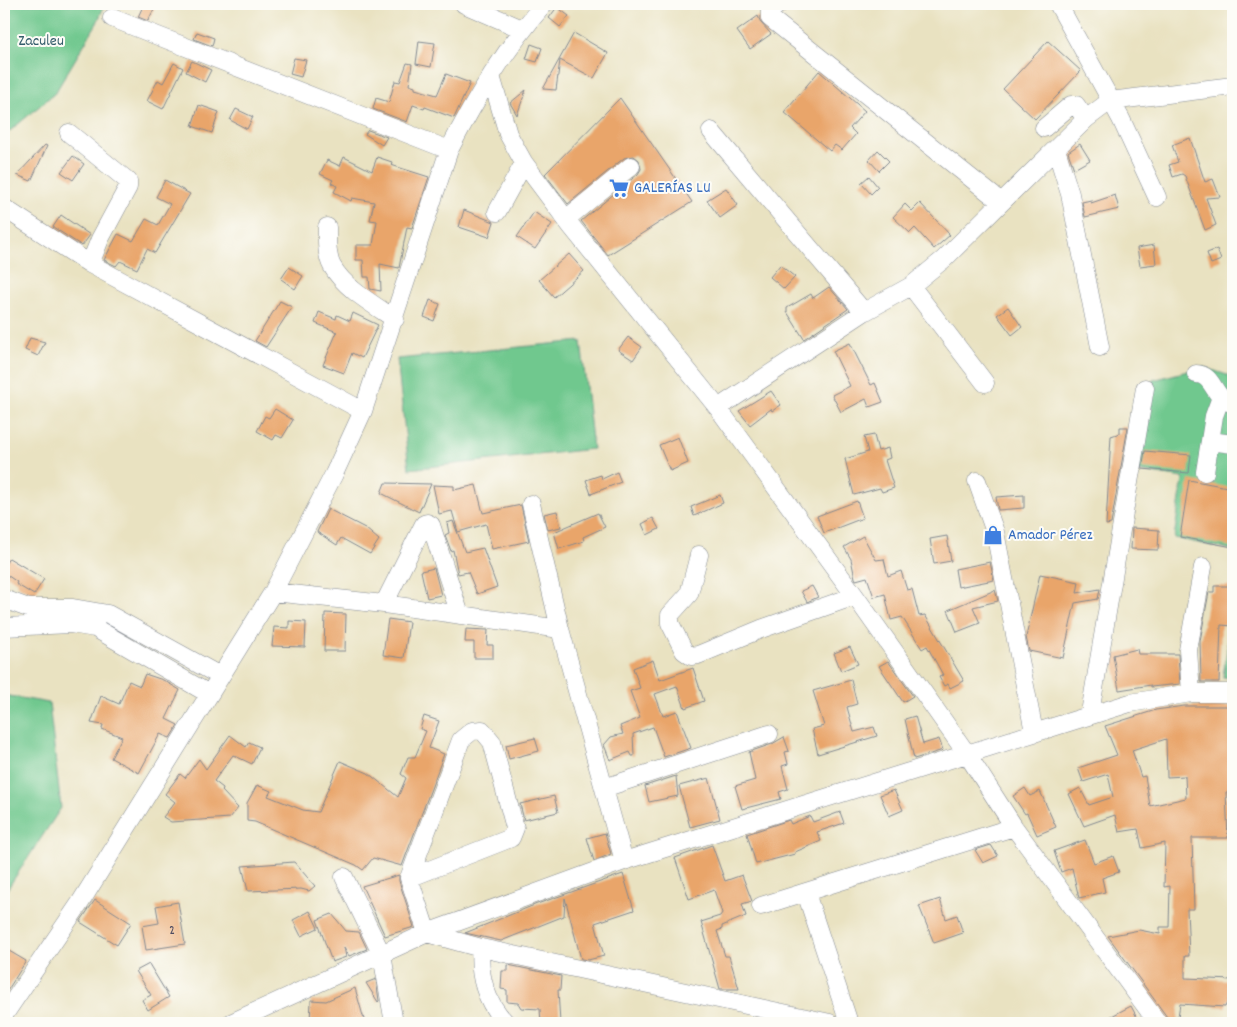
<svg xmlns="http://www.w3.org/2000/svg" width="1237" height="1027" font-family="Dekko,sans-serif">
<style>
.green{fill:#70c88e;stroke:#467c76}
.building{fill:#e9a56a;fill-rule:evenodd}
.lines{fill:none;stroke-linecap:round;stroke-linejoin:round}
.minor-casing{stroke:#828890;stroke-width:19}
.minor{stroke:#fff;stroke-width:18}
.labels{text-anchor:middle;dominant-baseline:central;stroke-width:4;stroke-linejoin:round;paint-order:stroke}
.number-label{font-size:14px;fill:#4e4c61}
.park-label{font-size:16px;fill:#355d6c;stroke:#fdfcf7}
.shop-label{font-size:16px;fill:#366cbe;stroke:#fdfcf7;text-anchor:start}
</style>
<rect width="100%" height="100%" fill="#fdfcf7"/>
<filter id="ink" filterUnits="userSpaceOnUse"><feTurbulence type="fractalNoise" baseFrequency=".02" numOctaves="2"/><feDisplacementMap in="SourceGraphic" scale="10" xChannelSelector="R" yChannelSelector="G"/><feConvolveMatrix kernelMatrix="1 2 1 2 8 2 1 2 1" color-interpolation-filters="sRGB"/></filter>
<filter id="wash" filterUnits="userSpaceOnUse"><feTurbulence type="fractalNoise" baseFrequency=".0096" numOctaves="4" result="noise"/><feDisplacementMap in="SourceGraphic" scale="20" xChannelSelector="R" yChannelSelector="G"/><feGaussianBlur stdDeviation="1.12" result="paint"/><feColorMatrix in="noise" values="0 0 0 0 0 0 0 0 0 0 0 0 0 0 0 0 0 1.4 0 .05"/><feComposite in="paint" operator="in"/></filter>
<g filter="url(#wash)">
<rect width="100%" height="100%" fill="#e9e2c1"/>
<!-- green -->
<path class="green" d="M4 4H105L97 23 55 93 4 136Z
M581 341 593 449 409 469 397 359Z
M1203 367 1233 377V550L1174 538 1183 478 1138 471 1153 380Z
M1233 609V678L1223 677Z
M4 695 49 703 61 808 4 894Z"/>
<g id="blocks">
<!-- building -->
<path class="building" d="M144 4 155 7 148 21 138 17Z
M557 7 569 16 560 27 549 18Z
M758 16 761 23 771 34 750 49 737 31Z
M197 32 214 38 212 46 194 39Z
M574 33 608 53 594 78 560 60 556 90 543 89Z
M419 41 435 43 431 67 416 64Z
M1048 41 1081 71 1035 119 1003 89Z
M531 44 542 48 537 62 526 59Z
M294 58 306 60 301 77 290 74Z
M192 61 211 70 205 82 186 72Z
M174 63 183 68 163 109 147 101 158 80 163 83Z
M407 63 412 64 409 85 415 87V89L437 95 446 74 470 83 454 118 425 107 424 109 413 105 407 122 373 109 376 98 389 102 395 81 400 82Z
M819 71 865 111 850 128 856 134 842 150 835 145 830 151 784 112Z
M526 90 517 115 510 103Z
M620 98 692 202 608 255 581 221 638 174 641 169 639 160 634 156 624 158 568 204 545 174Z
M199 105 219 112 212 133 192 126Z
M236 109 253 117 247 129 230 120Z
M368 130 387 137 382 145 365 134Z
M1190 138 1205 182 1213 179 1220 197 1206 198 1216 225 1205 230 1185 176 1182 174 1173 177 1169 165 1178 162 1172 145Z
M1080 144 1090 160 1074 169 1068 152Z
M45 145 47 146 31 181 17 175Z
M878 150 889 161 879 171 869 160Z
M73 156 84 164 73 180 61 172Z
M344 157 372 171 377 157 392 162 391 165 429 177 412 228 407 227 399 268 380 264 381 291 370 289 369 277H364L363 260H356V245H373L377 221 370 220 374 202 352 198 351 201 334 192 337 186 331 183 333 180 320 174 327 160 340 166Z
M869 176 878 187 871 194 861 183Z
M165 180 190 194 155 253 147 249 137 269 120 261 116 266 104 260 118 234 133 241 146 219 158 225 170 204 156 197Z
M726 188 738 205 720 218 707 200Z
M1115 195 1119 209 1085 217 1082 202 1091 200V203Z
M920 203 950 235 934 249 915 228 910 233 893 217 905 204 912 211Z
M464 210 494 222 489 237 459 227Z
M534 212 552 224 535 249 517 237Z
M61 215 90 235 82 246 53 227Z
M1154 245 1156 264 1140 266 1137 248Z
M1217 249 1221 260 1211 264 1207 253Z
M569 254 584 271 554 297 539 280Z
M780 265 795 277 784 289 770 277Z
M289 267 303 276 295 289 281 279Z
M829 287 848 309 804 339 787 312V308L811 294 813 298Z
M430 300 440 304 434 321 424 317Z
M280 301 292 307 266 347 255 341Z
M1008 307 1022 327 1012 335 997 315Z
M319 312 336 319 337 315 350 321 353 313 378 325 362 358 352 353 344 373 323 365 337 332 315 323Z
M628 337 642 347 633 360 618 350Z
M30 338 45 342 38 356 25 350Z
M850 343 871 385 875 383 883 402 869 407 866 399 841 412 832 395 850 386 833 351Z
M771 391 781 405 772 411 771 409 750 425 739 411Z
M275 409 293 420 282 438 276 435 273 440 257 431 265 416 269 418Z
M1120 427H1128L1111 524 1106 525 1111 436 1120 433Z
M874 435 878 451 888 448 890 458 885 460 894 488 882 492 880 488 854 495 845 459 868 452 864 437Z
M678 437 688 463 670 471 659 445Z
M1145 451 1191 455 1189 473 1142 469Z
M617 472 621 482 591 494 586 480 601 475 602 479Z
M1189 480 1233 488V547L1180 537Z
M385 483 431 484 419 512 381 493Z
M433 485 454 486V490L476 485 483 513 521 505 529 541 492 549 486 524 458 532 452 511 439 514Z
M720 495 723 503 694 516 691 507Z
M1024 495V508L998 510 996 497Z
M857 501 863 518 824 533 817 516Z
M328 509 365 528 379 540 370 554 341 538 337 545 317 532Z
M557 511 561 527 548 530 544 514Z
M598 513 605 527 583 537 584 541 559 549 554 532Z
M653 518 659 529 647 535 642 524Z
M453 521 465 552 483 548 497 587 477 594 468 572 458 574 453 550 451 551 445 535 449 533 447 523Z
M1132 528 1159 530 1158 550 1131 549Z
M863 536 876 560 884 559 888 576 901 571 907 590 912 589 919 616 925 615 964 681 950 688 948 684 944 686 939 677 943 675 927 646 922 649 902 617 891 620 885 594 874 597 867 577 856 580 855 578 851 559 844 547Z
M947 536 951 561 934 564 930 539Z
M9 558 44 579 34 595 16 584 17 582 4 573V566Z
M990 562 994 580 958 587 955 569Z
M434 568 441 595 427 598 421 571Z
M1040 574 1079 582 1077 593 1100 589 1098 599 1075 603 1063 658 1029 651 1026 637Z
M812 586 818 597 807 602 801 591Z
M1214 586H1233V626L1221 625 1219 682H1201L1200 641 1209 592H1214Z
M995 590 998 601 973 607 980 623 957 632 948 610Z
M325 613 346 614 345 651H324Z
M388 619 409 622 404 658 383 655Z
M289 621 306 622 305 647 272 646 274 627 289 628Z
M466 629 488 630 487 645H493V658H474V642H465Z
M850 647 858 664 841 671 834 653Z
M1137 649 1138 654H1178L1180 684 1151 687V685L1119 690 1113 655Z
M653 660 660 680 693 668 704 701 685 708 677 686 655 694 663 716 677 711 691 748 664 757 653 727 633 734 634 756H632L630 752 610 760 604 745 611 737 623 734 620 726 640 718 630 691 640 688 633 668Z
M888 661 913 696 903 702 879 666Z
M145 674 163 680 180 690 166 719 178 725 170 738 160 734 139 773 111 758 122 737 102 729 103 725 91 723 101 696 119 704 129 681 140 686Z
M851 680 857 704 847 707 854 732 874 727 877 736 818 754 812 729 824 726 813 691Z
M1184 706H1233V792H1226L1228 838H1192L1194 909H1187L1189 956H1185V978L1233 980 1232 992 1225 1007 1180 1004 1177 1023H1168L1167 1017 1108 936 1139 930 1160 934V927H1169L1170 886 1164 887 1165 843 1142 848 1138 829 1119 832 1115 815 1084 826 1069 794 1080 788 1089 805 1113 797 1108 774 1083 782 1078 768 1117 755 1105 726 1156 710ZM1166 739 1167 777 1185 776 1186 798 1150 806 1145 776 1141 777 1132 750Z
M424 716 439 721 429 748 444 754 402 866 373 858 363 870 356 865 255 822 247 821V803L257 785 271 791 268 796 303 810 318 812 340 761 368 773 398 797 406 778 401 774 408 757H415L426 731 420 729Z
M915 716 923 744 939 739 943 750 914 759 905 719Z
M230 735 246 747 249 742 260 747 252 764 233 755 214 781 223 788 222 791 238 808 230 818 171 822 163 817 175 802 165 794 180 774 185 778 199 759 206 769Z
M784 737 789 751 785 752 788 764 782 766 788 789 779 792 781 799 742 809 735 786 755 780 749 752 772 744Z
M535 738 539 751 509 759 506 745Z
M676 776 678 796 649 802 645 786Z
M709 778 720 819 690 827 679 786Z
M1025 788 1030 796 1040 791 1056 827 1037 835 1027 813 1025 814 1013 796Z
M894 790 903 810 889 816 880 795Z
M554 796 558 812 524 820 520 804Z
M840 812 844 823 817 832 821 841 795 852V854L756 864 747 834 789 820 791 824 810 816 813 822Z
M605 833 611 854 594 861 587 838Z
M1085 840 1094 863 1113 856 1119 872 1102 878 1105 892 1079 898 1072 868 1061 872 1054 851Z
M712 845 725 881 742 875 752 901 742 904 746 916 722 926V929L717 931 725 956H729L739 989H720L701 922 720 916 722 913 714 890 689 899 675 858Z
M991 845 998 856 983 863 975 850Z
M294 862 315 886 309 891 301 889 248 891 242 866Z
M623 874 634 910 595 923 604 956 588 960 581 959 565 898 564 916 501 941 465 933 537 904Z
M399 875V881L414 927 385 936 362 886Z
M940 899 946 919 957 915 963 933 934 943 919 906Z
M95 900 131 923 117 945 80 922Z
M178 902 185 944 146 950 142 926 159 923 156 906Z
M310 911 318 928 301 936 293 920Z
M332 914 346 931 359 932 367 949 349 956 344 947 346 957 332 962 317 920Z
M4 948 26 961 4 996Z
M149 964 169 997 148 1010 142 1000 151 995 136 971Z
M508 965 561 976 560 990H558L560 1023H541L540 1009 521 1008 518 1003 507 1002V990L501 989 502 971H508Z
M376 979 379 1001 378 1002 366 983Z
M355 988 365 1023H310L311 1000 326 1001Z
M1131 1006 1140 1023H1098Z"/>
</g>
</g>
<g filter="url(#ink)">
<use href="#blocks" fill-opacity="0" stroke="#828890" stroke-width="1"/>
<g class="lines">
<defs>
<path id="minor" d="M464 4 522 29
M779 4 770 11V18L1001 202
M1058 4 1121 119 1157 197
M112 18 449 150
M491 76 508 134 524 163 571 226 718 408 855 596 967 754 1014 827 1158 1023
M1044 128 1071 105H1076L1086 119
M711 131 864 312
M69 133 128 181V187L100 239 90 264
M1056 149 1070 194 1100 347
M4 208 90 264 363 411
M497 212 524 163
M566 219 631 166
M327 227C327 239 326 255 332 266 344 288 374 305 395 319
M911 286 985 383
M1196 374C1211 374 1213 391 1222 398 1225 401 1230 402 1233 404
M718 408 864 312 911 286 944 259 1086 119 1110 101 1233 86
M1210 441 1233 444
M1205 472 1214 416 1221 397
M977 481 995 532 1034 732
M531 504 560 629 624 861
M699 555 689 594 670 615V623L684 651 691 656 698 655 761 629 855 596
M273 592 384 604 560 629
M4 599 28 608H73L108 614 220 676
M384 604 424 524 427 523 431 525 460 615
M4 627 71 624 95 628 209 694
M1191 693 1188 650 1203 567
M1090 713 1145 388
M604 788 769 734
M344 877 382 955 394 1023
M409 878 511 838 515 828 492 742 482 730 472 731 461 740 409 878 427 933 481 948 830 1023
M806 893 849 1023
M761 906 1014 827
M481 948C478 975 486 1003 506 1023
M4 1015 80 903 273 592 334 474 363 411 449 150C476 98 505 49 544 4
M231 1023 427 933 624 861 1130 703 1191 693H1233"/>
</defs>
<!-- minor casing -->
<use href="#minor" class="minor-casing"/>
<!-- minor -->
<use href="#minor" class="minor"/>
</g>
</g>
<!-- icons -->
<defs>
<symbol id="supermarket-bare" viewBox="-9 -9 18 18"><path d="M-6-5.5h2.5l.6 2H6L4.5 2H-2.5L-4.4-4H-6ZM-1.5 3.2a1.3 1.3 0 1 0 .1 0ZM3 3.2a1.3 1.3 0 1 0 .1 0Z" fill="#3f7fe0" stroke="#fdfcf7" stroke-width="2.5" paint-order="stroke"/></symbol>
<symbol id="shop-bare" viewBox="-9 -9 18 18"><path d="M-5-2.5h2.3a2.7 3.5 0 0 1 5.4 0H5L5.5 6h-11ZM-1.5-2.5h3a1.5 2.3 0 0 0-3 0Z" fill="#3f7fe0" stroke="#fdfcf7" stroke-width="2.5" paint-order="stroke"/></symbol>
</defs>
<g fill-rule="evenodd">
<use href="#supermarket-bare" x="605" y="174" width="28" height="28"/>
<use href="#shop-bare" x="979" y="521" width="28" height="28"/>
</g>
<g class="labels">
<!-- number labels -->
<g class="number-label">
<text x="172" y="931">2</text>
</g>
<!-- park labels -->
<g class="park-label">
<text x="41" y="41">Zaculeu</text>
</g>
<!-- shop labels -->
<g class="shop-label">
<text x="634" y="188">GALERÍAS LU</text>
<text x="1008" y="535">Amador Pérez</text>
</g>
</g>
<!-- margin -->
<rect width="1237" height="1027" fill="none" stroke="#fdfcf7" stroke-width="20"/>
</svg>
